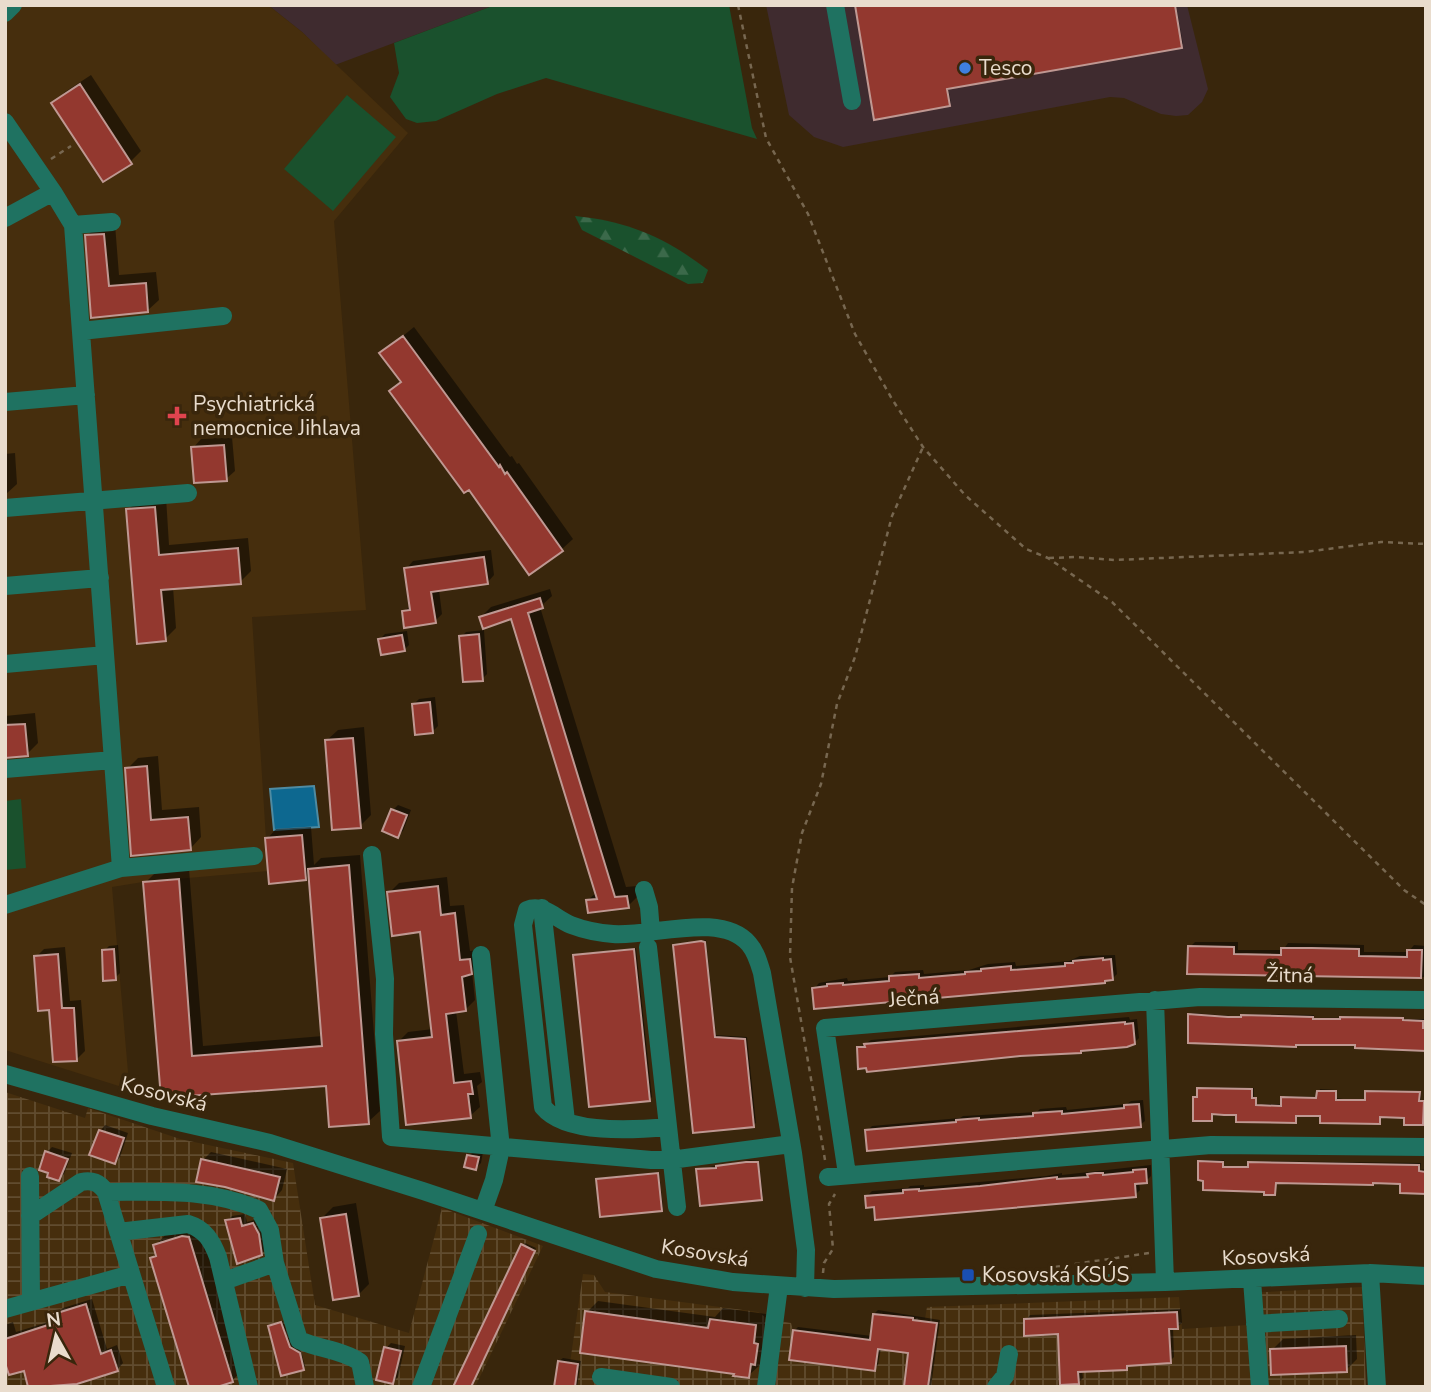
<svg xmlns="http://www.w3.org/2000/svg" width="1431" height="1392" font-family="'Nunito Sans',sans-serif">
<style>
.commercial{fill:#3f2b2f}
.industrial{fill:url(#industrial-grid)}
.built{fill:#462e0d}
.green{fill:#1a512d}
.forest{fill:url(#forest-firs)}
.water{fill:#0d6890;stroke:#4f8ba2;stroke-width:2}
.shadow{fill:#0007}
.building{fill:#93382f;stroke:#bf9892;stroke-width:2}
.lines{fill:none;stroke-linecap:round;stroke-linejoin:round}
.path{stroke:#776750;stroke-width:2.5;stroke-dasharray:5 5;stroke-linecap:butt}
.minor{stroke:#1f7261;stroke-width:18}
.shop-dot{fill:#3f7fe0;stroke:#39260c;stroke-width:2.5}
.health-dot{fill:#e0444e;stroke:#39260c;stroke-width:2.5}
.transit-dot{fill:#1a4fb4;stroke:#39260c;stroke-width:2.5}
.labels{text-anchor:middle;dominant-baseline:central;stroke-width:7;stroke-linejoin:round;paint-order:stroke}
.poi-label{font-size:21px;fill:#e9dccd;stroke:#39260c;text-anchor:start}
.street-label{font-size:21px;fill:#e9dccd;stroke:#39260c}
</style>
<defs>
<pattern id="industrial-grid" width="8" height="8" patternUnits="userSpaceOnUse" patternTransform="scale(1.75)"><rect width="8" height="8" fill="#462e0d"/><path d="M0 4h8M4 0v8" fill="none" stroke="#614c2f"/></pattern>
<pattern id="forest-firs" width="22" height="20" patternUnits="userSpaceOnUse" patternTransform="scale(1.75)"><rect width="22" height="20" fill="#1a512d"/><path d="M5 1l3.5 6h-7zM16 11l3.5 6h-7z" fill="#3b694a"/></pattern>
</defs>
<rect width="100%" height="100%" fill="#39260c"/>
<!-- commercial -->
<path class="commercial" d="M268 5H495L335 65 302 32Z
M766 5H1187L1208 89 1202 102 1188 115 1176 116 1161 114 1124 98 1110 97 843 147 814 137 789 115Z"/>
<!-- industrial -->
<path class="industrial" d="M5 1092 85 1118 88 1108 180 1139 293 1163 315 1305 409 1333 442 1208 543 1246 475 1387H5Z
M583 1274 594 1275 605 1292 758 1312 768 1319 791 1323 793 1330 869 1340 873 1314H881V1311L883 1314 925 1319 927 1307 1179 1297 1182 1329 1249 1325 1246 1293 1362 1287 1366 1387H554L570 1363Z"/>
<!-- built -->
<path class="built" d="M5 5H268L302 32 408 133 334 221 366 610 252 617 268 871 143 882 112 887 128 1072 125 1088 5 1050Z"/>
<!-- green -->
<path class="green" d="M495 5H729L752 128 757 139 546 78 497 94 436 121 417 123 406 119 390 97 399 73 394 43Z
M347 95 396 137 333 211 284 169Z
M21 799 26 868 5 870V801Z"/>
<!-- forest -->
<path class="forest" d="M575 216C628 221 666 238 708 270L703 283 688 284 582 230Z"/>
<!-- water -->
<path class="water" d="M314 786 319 827 274 830 270 789Z"/>
<!-- shadow -->
<path class="shadow" d="M856 5H1176L1183 44 948 87 951 103 949 105Z
M91 75 141 151 130 162 54 103 65 92Z
M115 224 119 275 156 272 159 300 147 311 93 317 87 236 98 225Z
M414 327 510 457 512 456 517 464 519 463 573 539 562 549 530 572 469 487 392 391 402 381 382 353Z
M232 437 235 471 226 479 193 448 201 439Z
M15 453 17 484 5 495V454Z
M166 497 169 545 248 538 251 571 240 582 173 587 176 628 165 639 128 510 139 499Z
M491 550 494 575 487 583 439 590 442 614 435 621 404 612 411 605 406 569 413 561Z
M550 589 552 596 540 607 626 887 637 886 638 896 628 906 588 900 597 892 513 617H481L491 607Z
M484 630 487 674 482 679 461 637 466 632Z
M407 631 409 645 404 650 380 639 385 634Z
M435 697 438 726 432 732 414 704 419 699Z
M35 713 38 743 27 754 5 756V716Z
M364 727 371 815 360 826 326 741 338 730Z
M158 756 162 810 199 807 201 837 190 849 133 854 127 769 138 758Z
M398 805 411 810 403 831 397 836 393 810Z
M311 827 314 865 321 858 360 855 380 1111 368 1122 327 1084 162 1097 145 883 156 872 189 869 203 1046 323 1036 311 873 305 878 267 839 276 829Z
M447 877 450 906 464 905 470 951 479 950 481 963 472 972 475 1000 465 1010 456 1011 464 1074 480 1072 482 1082 477 1086 480 1107 470 1116 398 1042 408 1032 433 1029 421 930 389 893 399 883Z
M706 940 716 1035 747 1037 756 1123 753 1125 674 945Z
M1195 942H1238V950H1283L1288 943 1364 945V952H1408L1414 945 1426 946V977L1189 973 1190 947Z
M118 945 120 973 115 978 104 951 109 946Z
M65 947 70 1001 81 1000 85 1051 77 1059 51 1008 36 957 44 949Z
M636 948 652 1097 650 1099 575 956 577 954Z
M1115 955 1117 974 1112 979 814 989 819 983 841 979 847 978 848 981 890 977 895 972 923 970 924 974 969 970 988 964 1015 962 1016 966 1069 961 1080 956Z
M1192 1013 1231 1016H1243L1245 1014 1314 1015V1018L1404 1017V1019H1426V1049L1357 1044 1298 1043 1296 1046 1190 1015Z
M1129 1017 1130 1020 1137 1019 1139 1038 1134 1043 1083 1049 1081 1052 859 1048 871 1040Z
M1201 1087 1254 1088V1097H1257V1104H1283L1285 1096 1318 1097 1320 1089 1337 1090V1098L1343 1099H1367L1369 1090 1421 1091V1100H1426V1123H1406V1116H1381L1379 1122 1322 1115H1298L1295 1121 1238 1113H1214L1212 1119 1195 1098Z
M1143 1100 1145 1121 1140 1125 867 1131 872 1126 960 1118 963 1116 1037 1112 1040 1109 1066 1107 1067 1110 1127 1104 1131 1101Z
M105 1125 128 1133 120 1157 115 1162 100 1131Z
M52 1147 72 1153 64 1174 59 1179 47 1152Z
M474 1151 483 1152 481 1163 476 1168 469 1156Z
M211 1152 287 1169 282 1190 274 1199 203 1160Z
M750 1160 759 1161 763 1196 761 1198 698 1169Z
M1202 1160H1224V1166H1250L1252 1161 1421 1163 1420 1170 1426 1169V1192L1402 1182 1277 1181 1275 1193 1200 1162Z
M1151 1165V1176L1146 1181 1139 1182 1140 1190 1135 1195 876 1205 867 1196 872 1191 908 1188 910 1186 924 1185V1187L1046 1176 1062 1173V1175Z
M659 1172 663 1207 661 1209 598 1180 600 1178Z
M356 1203 369 1284 358 1295 322 1218 333 1207Z
M245 1214 247 1222 258 1219 267 1249 261 1254 227 1221 232 1216Z
M200 1226 243 1369 232 1381 151 1258 157 1253 155 1246 166 1234Z
M525 1243 536 1248 470 1387 523 1245Z
M92 1299 107 1349 117 1345 123 1363 117 1370 25 1369 5 1357V1325L13 1322 16 1332 58 1319 56 1314 63 1308Z
M598 1301 715 1317 723 1308 766 1314 764 1333H768L766 1352 761 1356 760 1365 748 1376 587 1312Z
M1181 1309 1182 1323 1177 1327H1173L1174 1357 1170 1361 1131 1364 1126 1368 1082 1370 1083 1378 1078 1383 1059 1332 1026 1320 1030 1315Z
M878 1310 940 1320 931 1387H905L910 1352 881 1348 878 1365 874 1369 794 1331 798 1327 872 1336 874 1314Z
M283 1321 292 1345 301 1351 305 1366 303 1368 269 1326Z
M1356 1335 1357 1359 1346 1370 1272 1350 1283 1339Z
M391 1343 405 1346 398 1377 393 1382 386 1348Z
M563 1358 581 1361 577 1387H556L559 1361Z"/>
<!-- building -->
<path class="building" d="M855 5H1175L1182 48 947 89 950 106 874 120Z
M80 84 132 164 103 182 51 103Z
M104 234 109 286 146 283 148 312 91 318 85 235Z
M403 336 499 467 500 465 505 474 507 472 563 551 529 575 469 490 464 493 389 391 401 382 379 353Z
M224 445 227 481 194 483 191 447Z
M155 507 159 555 238 548 241 584 161 590 166 641 137 644 126 509Z
M484 557 488 584 431 592 436 623 404 628 402 611 410 610 404 568Z
M540 598 543 608 528 613 615 897 627 896 629 908 588 913 586 900 597 899 511 619 483 629 479 617Z
M479 634 483 681 463 682 459 636Z
M402 635 405 651 381 655 378 639Z
M430 702 433 733 415 735 412 704Z
M25 724 28 756 5 758V725Z
M353 738 361 828 332 830 325 740Z
M147 766 151 820 188 817 191 850 131 856 125 768Z
M391 809 407 815 398 838 382 831Z
M302 835 306 880 269 884 265 838Z
M349 865 369 1124 329 1127 326 1086 161 1098 143 882 179 879 192 1056 322 1046 308 869Z
M438 886 441 915 455 913 460 960 470 959 472 974 462 977 466 1011 446 1014 454 1083 471 1081 473 1094H468L471 1118 406 1125 397 1041 432 1037 420 932 392 936 387 892Z
M701 941 705 942 715 1037 745 1039 754 1127 693 1133 673 945Z
M1188 946 1234 947V954L1281 955V948H1312L1359 949V956L1407 957V950H1422L1421 978 1187 974Z
M114 949 116 980 103 981 102 950Z
M634 949 650 1101 589 1107 573 955Z
M58 954 62 1008H74L77 1061 53 1062 49 1010 38 1011 34 956Z
M1103 958V960L1111 959 1113 980 1105 981V983L814 1009 812 988 827 986V984L843 983V985L889 981V976L919 974V978L965 974V972L981 971V969L1011 966V970L1065 966V963H1073V961Z
M1188 1014 1228 1017H1241V1015L1313 1017V1019H1340V1017L1403 1018V1020L1423 1021V1028H1426V1051L1355 1048V1045H1296V1047L1188 1043Z
M1125 1022V1024L1133 1023 1135 1044 1127 1047 1081 1051V1053L1020 1056 867 1072 866 1068 858 1069 857 1047H865L864 1044Z
M1197 1088 1252 1089V1098H1256V1105L1281 1106V1097L1316 1098 1317 1091H1336V1100H1365V1091L1420 1092 1419 1101H1424L1423 1125H1404V1118L1380 1117V1124L1320 1123V1116H1296V1123L1236 1122V1115H1224L1212 1114V1121H1193V1097H1197Z
M1139 1104 1141 1127 867 1151 865 1130 956 1122V1120L979 1118V1120L1033 1116V1113L1062 1111V1114L1124 1108V1105Z
M99 1130 124 1138 115 1164 89 1155Z
M45 1151 68 1159 59 1181 47 1177 48 1173 39 1170Z
M467 1155 479 1157 476 1170 464 1167Z
M201 1159 280 1177 274 1201 225 1187 196 1182Z
M1198 1161 1223 1162V1167H1248V1162L1419 1165V1171L1426 1172V1194L1400 1193V1184L1373 1183V1185L1276 1183 1275 1195H1264V1192L1203 1190V1181L1198 1180Z
M746 1162H758L762 1200 700 1206 696 1169 716 1168V1166Z
M1146 1169 1147 1183 1135 1184 1136 1197 875 1220 874 1207 866 1208 865 1196 903 1193V1190L919 1189V1191L980 1186 1057 1177V1179L1088 1177 1087 1174 1095 1173H1103V1175L1133 1172V1170Z
M658 1173 662 1211 600 1217 596 1179Z
M346 1214 359 1296 333 1300 320 1218Z
M240 1218 242 1226 253 1223 259 1234 262 1255 237 1264 225 1220Z
M182 1236 189 1237 233 1382 217 1387H189L150 1258 156 1256 153 1245Z
M521 1244 535 1251 471 1387H453Z
M86 1304 101 1354 111 1350 118 1371 77 1384 37 1387H28L24 1371 9 1375 5 1363V1339L57 1322 54 1314Z
M585 1311 708 1328 710 1319 756 1325 754 1343 758 1344 755 1365 751 1364 749 1378 733 1376 734 1374 580 1353Z
M1177 1312 1178 1329H1169L1171 1363 1127 1366V1370L1078 1372 1079 1384 1060 1385 1058 1334 1024 1336V1319Z
M873 1314 913 1318V1320L937 1323 928 1387H904L908 1353 878 1349 875 1371 789 1360 793 1330 870 1340Z
M281 1322 290 1347 300 1353 304 1370 281 1376 268 1326Z
M1346 1346 1347 1372 1271 1375 1270 1349Z
M384 1347 401 1351 393 1384 376 1380Z
M558 1361 578 1364 575 1387H554Z"/>
<g class="lines">
<!-- path -->
<path class="path" d="M738 5 766 138 808 214 855 334 892 399 923 447 965 495 1026 549 1048 558 1112 602 1404 890 1426 905
M51 159 71 146
M1049 558 1076 557 1114 560 1305 552 1381 542 1426 544
M825 1160 790 957 792 888 802 833 821 784 837 704 855 657 892 516 923 447
M1055 1267 1149 1253
M823 1273 824 1263 833 1249 829 1204 835 1194"/>
<!-- minor -->
<path class="minor" d="M835 5 852 101
M5 13 13 5
M5 122 53 192 73 225 121 868 5 905
M5 218 53 192
M73 225 112 222
M81 331 223 316
M5 402 86 395
M5 508 188 493
M5 586 100 578
M5 664 105 655
M5 769 113 760
M372 855 385 979 384 1034 391 1137 651 1160 678 1159 791 1144
M121 868 254 856
M644 890 649 907 651 932
M542 908 566 1121
M648 947 677 1207
M481 955 501 1148 494 1180 483 1211
M1155 1000 1165 1282
M5 1074 152 1116 270 1143 423 1191 656 1269 733 1282 834 1289 1165 1282 1370 1273 1426 1276
M668 1127C635 1130 566 1135 543 1107L523 925 527 910C543 903 556 919 571 925 584 930 600 933 613 934 652 937 721 911 749 944 756 952 759 963 762 973L793 1153 806 1250 805 1288
M847 1174 825 1028 1200 997 1426 1000
M30 1176 31 1302
M828 1177 1211 1145 1426 1147
M106 1192C157 1192 211 1188 259 1210L270 1230 275 1263 299 1340C318 1349 343 1350 360 1362L365 1387
M30 1216 81 1182C92 1180 99 1182 106 1192L166 1387
M118 1232 188 1224C205 1229 212 1241 218 1257L249 1387
M1370 1273 1377 1387
M1252 1280 1260 1387
M224 1281 275 1263
M5 1309 131 1274
M1255 1324 1339 1319
M601 1377 671 1387
M421 1387 478 1234
M766 1387 779 1286
M996 1387 1005 1376 1009 1354"/>
</g>
<!-- markers -->
<circle class="shop-dot" cx="965" cy="68" r="7"/>
<path class="health-dot" d="M173.5 405.5h7v7h7v7h-7v7h-7v-7h-7v-7h7z"/>
<rect class="transit-dot" x="961" y="1268" width="14" height="14" rx="3.5"/>
<g class="labels">
<!-- poi labels -->
<g class="poi-label">
<text x="979" y="68">Tesco</text>
<text x="193" y="404">Psychiatrická<tspan x="193" dy="24">nemocnice Jihlava</tspan></text>
<text x="982" y="1275">Kosovská KSÚS</text>
</g>
<!-- street labels -->
<g class="street-label">
<text transform="translate(1290 975) rotate(1)">Žitná</text>
<text transform="translate(914 998) rotate(-4)">Ječná</text>
<text transform="translate(164 1094) rotate(14)">Kosovská</text>
<text transform="translate(705 1253) rotate(9)">Kosovská</text>
<text transform="translate(1266 1256) rotate(-3)">Kosovská</text>
</g>
</g>
<!-- border -->
<rect width="1431" height="1392" fill="none" stroke="#e9dccd" stroke-width="14"/>
<!-- north arrow -->
<g transform="translate(56 1336) rotate(352)" stroke="#39260c" stroke-width="5" paint-order="stroke">
<path d="M0-5L12 26L0 18L-12 26Z" fill="#e9dccd"/>
<text y="-10" font-size="19" font-weight="bold" text-anchor="middle" fill="#e9dccd">N</text>
</g>
</svg>
